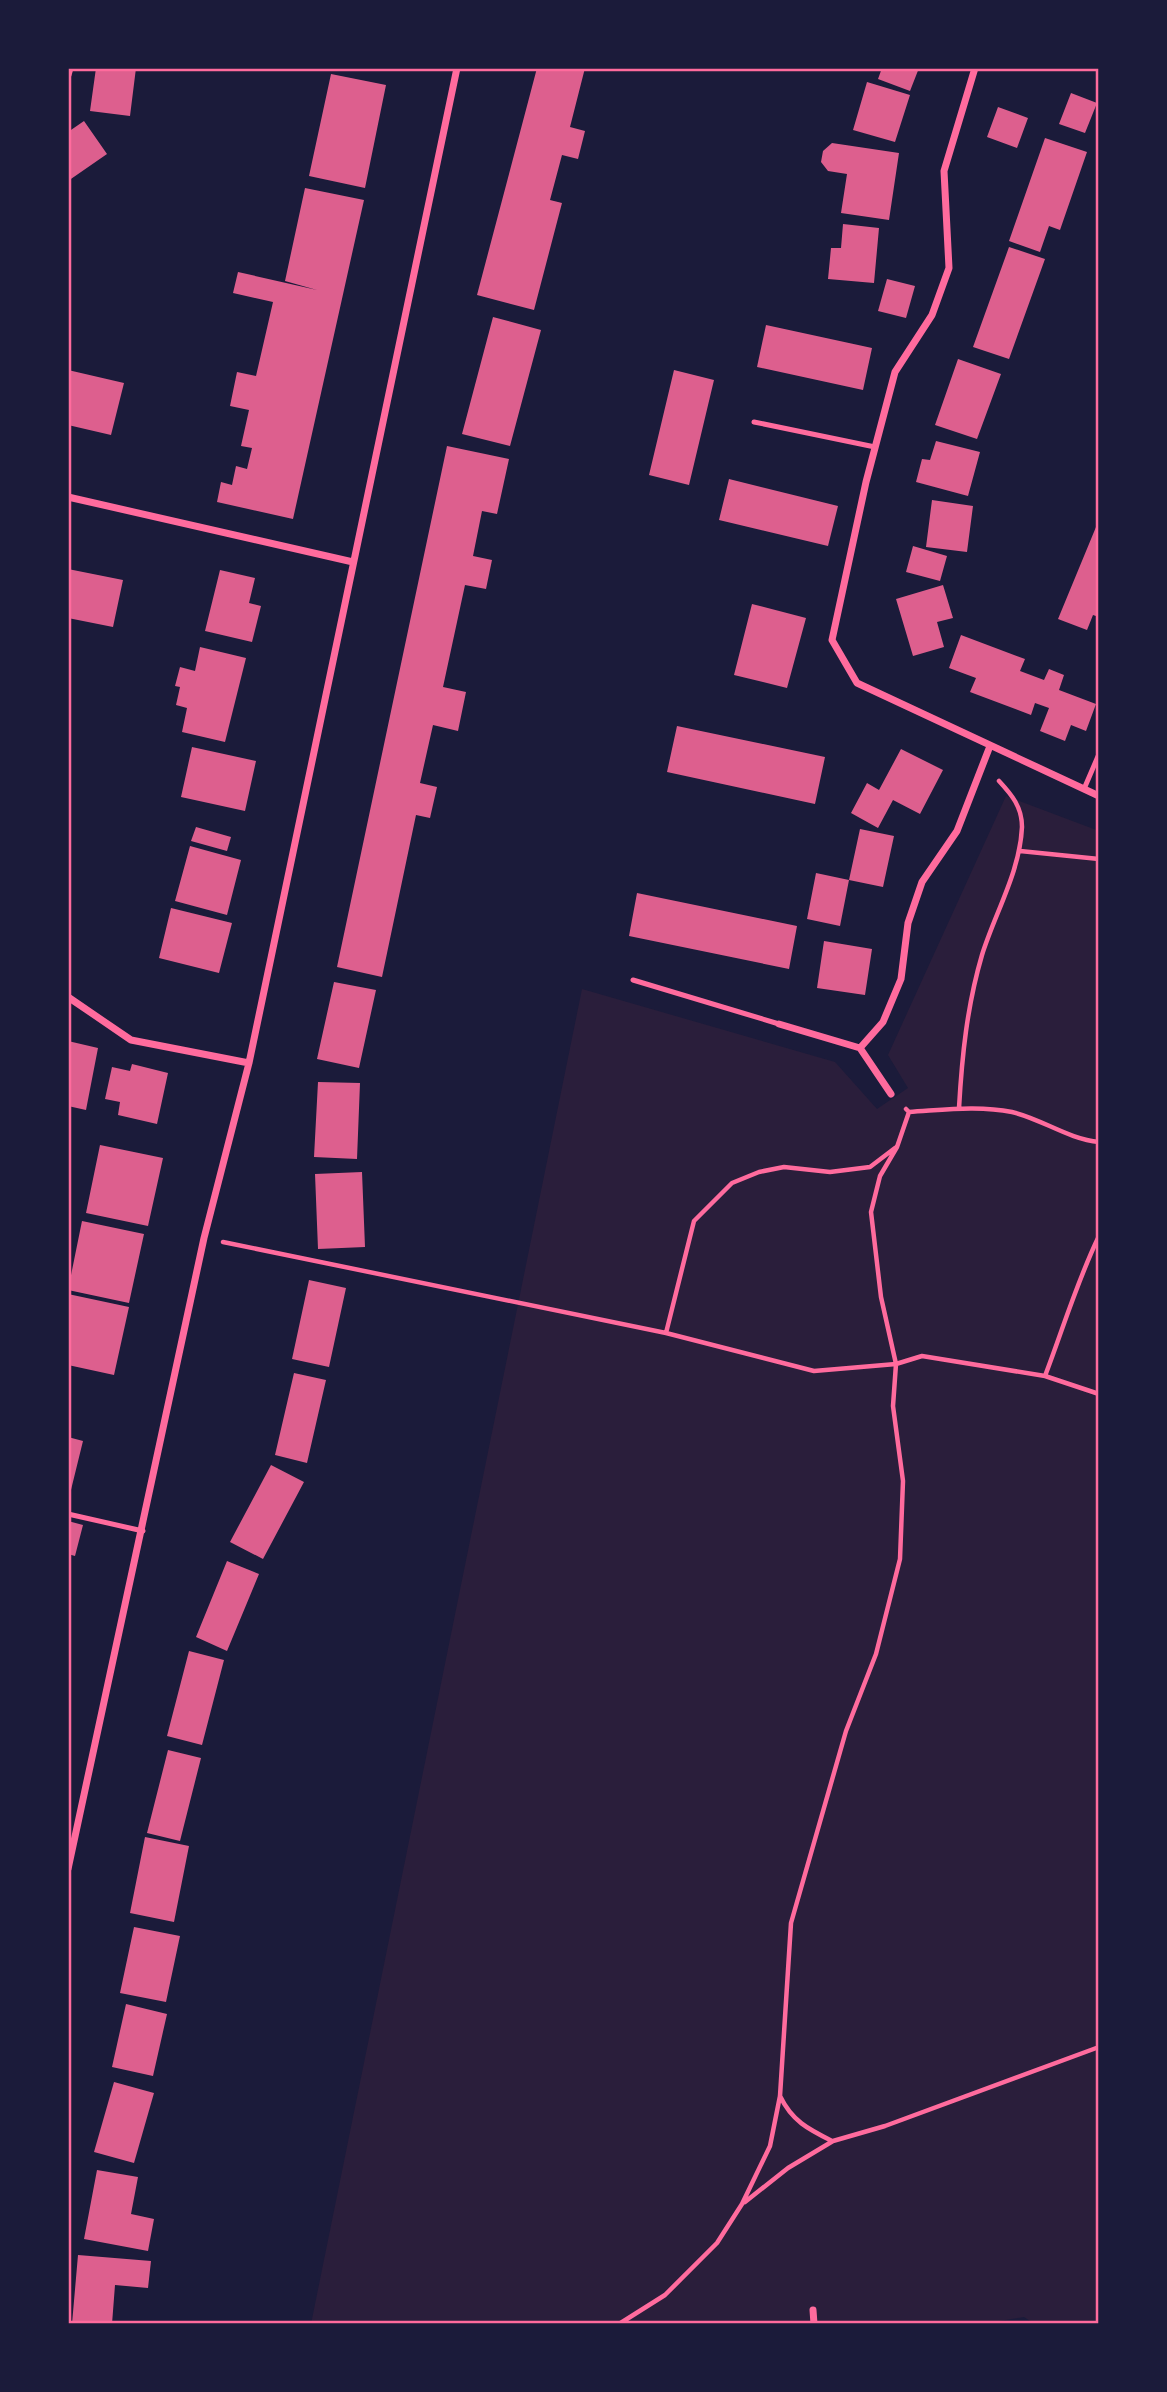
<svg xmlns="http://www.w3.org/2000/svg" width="1167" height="2392" font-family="Overpass,sans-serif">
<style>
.green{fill:#2a1e3b}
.building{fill:#dd5f8e}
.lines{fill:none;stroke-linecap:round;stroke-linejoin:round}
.path{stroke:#ff6b9d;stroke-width:4.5}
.service{stroke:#ff6b9d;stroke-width:5}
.minor{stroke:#ff6b9d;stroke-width:7}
.neatline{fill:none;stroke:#ff6b9d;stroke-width:2.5}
</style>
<rect width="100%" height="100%" fill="#1b1b3a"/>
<!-- green -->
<path class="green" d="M1006 796 1099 831V2324H1035L1024 2317 980 2324H311L582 989 835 1062 877 1109 908 1088 888 1055Z"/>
<!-- building -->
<path class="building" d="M96 68H136L130 116 90 111Z
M537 68H585L570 127 585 131 578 159 562 155 550 200 562 203 534 310 477 295Z
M882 68H919L910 91 878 79Z
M331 74 386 85 365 188 309 176Z
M867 82 910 95 895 142 853 130Z
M1071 93 1097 103 1085 133 1059 124Z
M998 107 1028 118 1017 148 987 137Z
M84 121 107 154 68 181V132Z
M1045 138 1087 152 1060 230 1049 226 1040 252 1009 241Z
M832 143 899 153 889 220 841 213 847 174 828 171 821 162 823 151Z
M305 188 364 200 293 519 217 502 221 482 232 485 236 466 247 469 252 448 241 446 249 410 230 406 237 372 256 376 273 302 233 293 238 272 317 290 285 281Z
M843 224 879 228 874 283 828 279 831 248H841Z
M1009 247 1045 259 1009 359 973 347Z
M887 279 915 286 906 318 878 311Z
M493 317 541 330 510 446 462 434Z
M766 325 872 348 863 390 757 367Z
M958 359 1001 374 977 439 935 425Z
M68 370 124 383 111 435 68 425Z
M674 370 714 380 689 485 649 475Z
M936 441 980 452 968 496 916 482 922 459 930 460Z
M447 446 509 459 497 514 482 511 473 556 492 560 486 589 465 585 443 687 466 692 458 731 433 725 420 783 437 787 430 818 416 815 382 977 337 967Z
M729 479 838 506 828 546 719 520Z
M932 500 973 506 967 552 926 547Z
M1096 527 1099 528V617L1093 615 1087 630 1058 619Z
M913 546 947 556 940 581 906 572Z
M68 569 123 580 113 627 68 618Z
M220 570 255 578 249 603 261 606 252 642 205 631Z
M943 585 953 618 937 622 944 647 913 656 896 599Z
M752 604 806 618 787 688 734 675Z
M961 635 1025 659 1020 671 1044 680 1049 669 1064 675 1059 690 1096 704 1086 731 1071 725 1065 741 1040 731 1049 708 1035 703 1031 715 970 692 976 678 949 668Z
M200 647 246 658 225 742 182 732 187 708 176 705 180 687 175 686 180 667 195 671Z
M677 726 825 757 815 804 667 772Z
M192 747 256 761 245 811 181 797Z
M901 749 943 770 920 814 893 800 878 828 851 813 867 783 879 790Z
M196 827 231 837 227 851 191 841Z
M860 829 894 836 883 887 849 880Z
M190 846 241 860 227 915 175 901Z
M816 873 849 880 840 926 807 919Z
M637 893 797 926 789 969 629 936Z
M171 908 232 923 219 973 159 958Z
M824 941 872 949 865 995 817 988Z
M334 982 376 990 359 1068 317 1059Z
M68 1041 98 1048 86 1110 68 1106Z
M132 1064 168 1073 157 1124 118 1115 120 1102 105 1099 112 1067 130 1071Z
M318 1082 360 1083 357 1159 314 1157Z
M100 1145 163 1158 148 1226 86 1213Z
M362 1172 365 1247 318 1249 315 1174Z
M82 1221 144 1234 129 1303 68 1290Z
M309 1280 346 1288 329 1367 292 1359Z
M68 1294 129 1307 114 1375 68 1365Z
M294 1373 326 1380 307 1463 275 1455Z
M68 1437 83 1441 69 1498H68Z
M271 1465 304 1482 263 1559 230 1542Z
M68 1521 83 1525 75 1556 68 1554Z
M227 1561 259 1574 227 1651 196 1637Z
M189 1651 224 1660 202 1745 167 1736Z
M168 1750 201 1758 180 1841 147 1833Z
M145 1837 189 1846 174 1922 130 1913Z
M134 1927 180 1936 166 2002 120 1993Z
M126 2004 167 2014 153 2076 112 2067Z
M114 2082 154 2093 134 2163 94 2152Z
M97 2170 138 2177 131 2214 154 2219 148 2251 84 2239Z
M78 2255 151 2261 148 2288 115 2285 112 2324H72Z"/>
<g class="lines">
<!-- path -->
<path class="path" d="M1020 851 1099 859
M959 1108C962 1056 967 1006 982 955 995 913 1020 872 1022 827 1022 807 1012 795 999 781
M909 1112C943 1110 978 1105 1012 1112 1042 1119 1068 1139 1099 1142
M223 1242 666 1333 814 1371 896 1364 922 1356 1045 1376 1099 1394
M666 1333 694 1221 732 1183 759 1172 784 1167 830 1172 870 1167 895 1148
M1045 1376C1063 1329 1077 1281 1099 1236
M780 2096C792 2121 808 2129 832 2141
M745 2202 788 2168 833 2141 885 2126 1099 2047
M619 2324 665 2295 717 2243 742 2204 770 2146 780 2096 791 1923 846 1731 876 1654 900 1559 903 1481 893 1406 896 1364 881 1297 871 1212 880 1176 897 1147 909 1112 906 1109"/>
<!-- service -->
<path class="service" d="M754 422 875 447
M1084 789 1099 754
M633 980 779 1024
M68 1514 143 1531"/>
<!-- minor -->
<path class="minor" d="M975 68 944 171 949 268 932 315 895 372 866 482 832 640 857 683 1099 796
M68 75 70 68
M68 497 353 562
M68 997 131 1040 249 1063
M779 1024 860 1048 891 1094
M860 1048 883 1022 901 979 908 923 922 882 957 831 990 746
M68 1869 204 1238 249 1063 457 68
M813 2310 814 2324"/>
</g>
<!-- border -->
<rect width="1167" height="2392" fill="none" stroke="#1b1b3a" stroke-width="140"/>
<rect x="70" y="70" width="1027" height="2252" class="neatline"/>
</svg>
